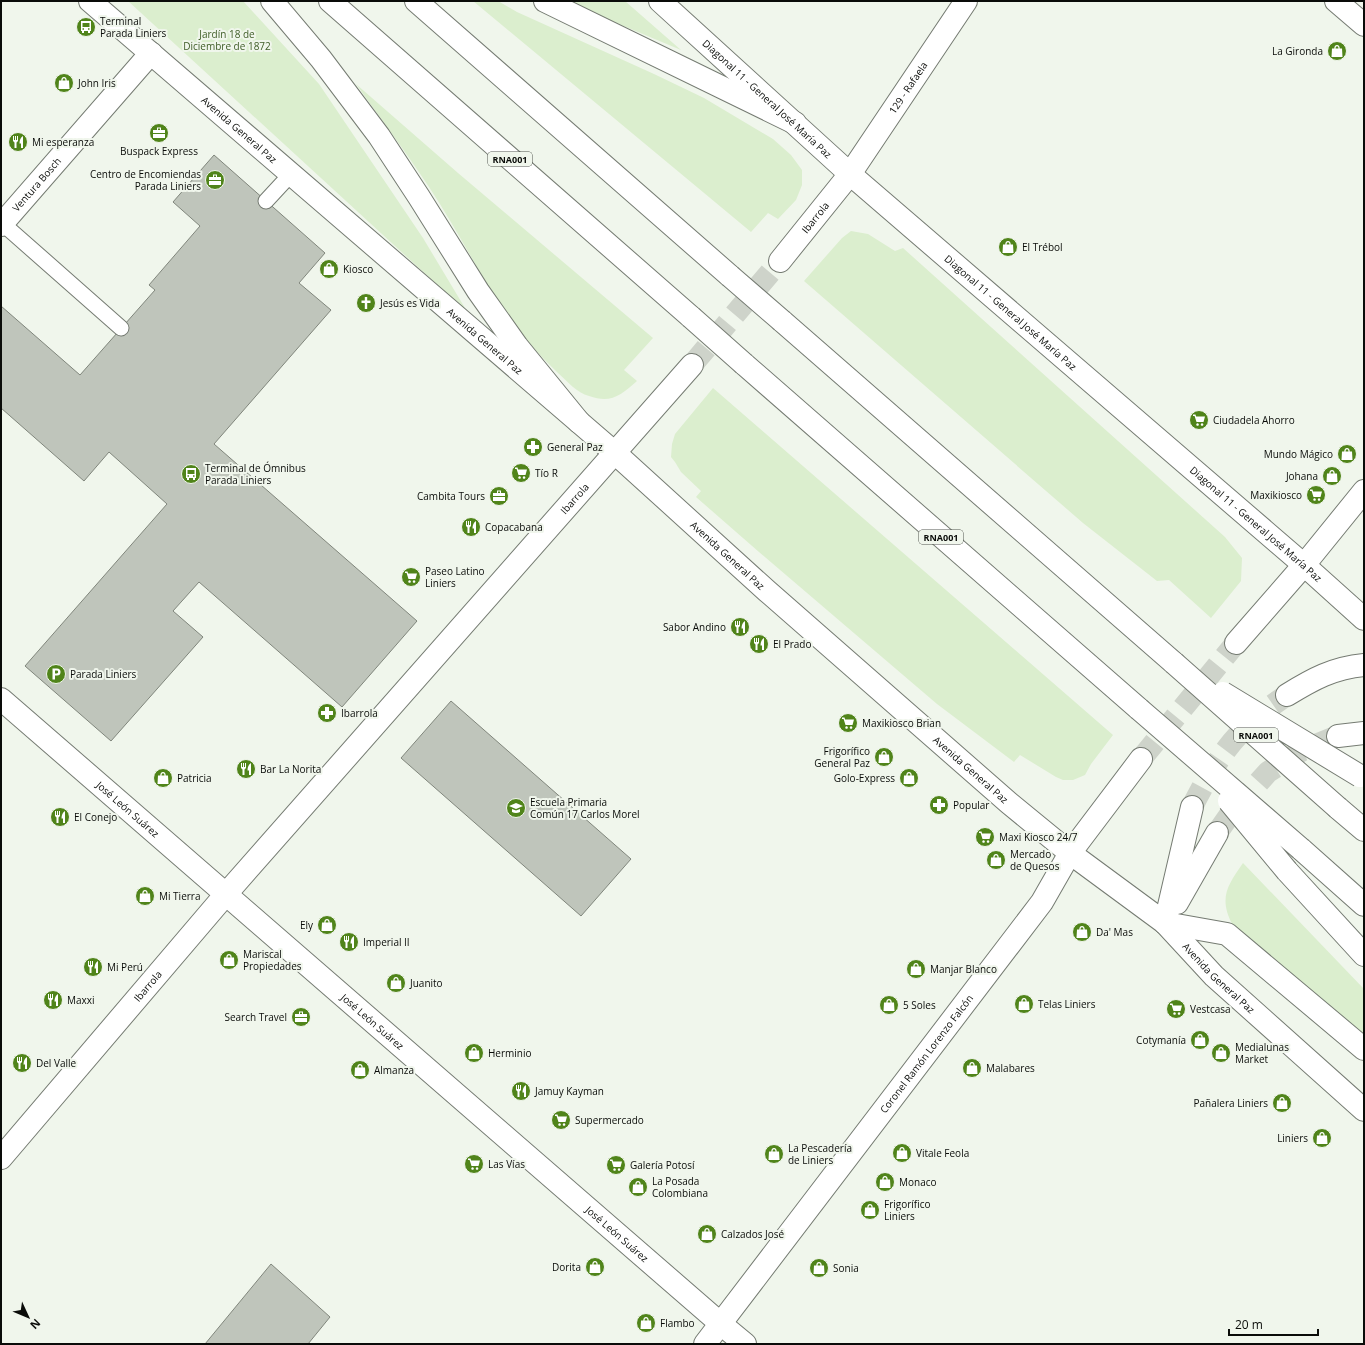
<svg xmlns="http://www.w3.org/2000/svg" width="1365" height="1345" font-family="'Open Sans',sans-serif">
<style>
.green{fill:#dbeece}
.building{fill:#bfc5bb;stroke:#80867c}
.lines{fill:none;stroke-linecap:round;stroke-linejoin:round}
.minor-tunnel{stroke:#ced3ca;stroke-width:22;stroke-dasharray:22 11;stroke-linecap:butt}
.tertiary-tunnel{stroke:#ced3ca;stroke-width:22;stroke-dasharray:22 11;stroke-linecap:butt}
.secondary-tunnel{stroke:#ced3ca;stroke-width:22;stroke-dasharray:22 11;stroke-linecap:butt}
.service-casing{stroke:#757b72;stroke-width:17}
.minor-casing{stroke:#757b72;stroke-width:24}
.tertiary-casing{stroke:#757b72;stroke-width:24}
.secondary-casing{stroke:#757b72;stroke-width:24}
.motorway-casing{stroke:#757b72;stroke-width:24}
.service{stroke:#fff;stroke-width:15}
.minor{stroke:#fff;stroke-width:22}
.tertiary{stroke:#fff;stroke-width:22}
.secondary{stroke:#fff;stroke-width:22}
.motorway{stroke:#fff;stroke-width:22}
.motorway-bridge-casing{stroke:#757b72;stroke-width:24;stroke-linecap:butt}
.motorway-bridge{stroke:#fff;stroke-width:22}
.labels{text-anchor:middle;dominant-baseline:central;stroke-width:4;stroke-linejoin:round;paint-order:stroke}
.shield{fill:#f0f6ec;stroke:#4f524d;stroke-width:1}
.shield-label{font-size:9px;font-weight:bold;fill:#0a0c09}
.poi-label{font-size:10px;fill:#0a0c09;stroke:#f0f6ec;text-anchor:start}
.park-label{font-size:10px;fill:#3e5c26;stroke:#f0f6ec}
.street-label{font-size:10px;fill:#0a0c09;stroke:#f0f6ec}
</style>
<rect width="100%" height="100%" fill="#f0f6ec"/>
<!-- green -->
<path class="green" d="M128 1H243L319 84 423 238 468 313Z
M473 1H498L517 12 654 74 704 98 773 139 791 155 802 170V185L796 200 778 219 768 213 751 232Z
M569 1H625L681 50 595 14Z
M356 84 458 173 653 338 624 370 637 381C621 395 611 404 589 396 577 393 567 381 558 373 543 359 529 344 517 328 483 284 460 233 429 187 406 152 380 118 356 84Z
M851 231 868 234 895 251 903 248 1225 537 1242 558 1241 581 1211 618 1169 580 1157 581 1083 523 804 281 842 238Z
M713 388 1113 735 1091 764 1085 775 1073 780H1063L1056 777 1020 755 1014 762 937 704 759 552 696 497 701 491 681 472 675 462 671 457 672 444 675 434Z
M1243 863 1364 989V1037L1232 924C1219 898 1227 886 1243 863Z"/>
<!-- building -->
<path class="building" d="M214 155 325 253 299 283 331 310 214 444 417 621 342 707 199 582 173 611 203 637 111 741 25 666 167 504 109 452 84 481 1 408V306L80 375 155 290 149 285 200 226 173 202Z
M451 701 631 859 581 916 401 758Z
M271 1264 330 1317 308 1344H205Z"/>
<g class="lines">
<!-- minor-tunnel -->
<path class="minor-tunnel" d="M692 365 780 261"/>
<!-- tertiary-tunnel -->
<path class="tertiary-tunnel" d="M1141 759 1236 643"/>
<!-- secondary-tunnel -->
<path class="secondary-tunnel" d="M1192 807C1209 773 1227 742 1257 717 1266 709 1277 702 1287 695
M1217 833 1231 813 1268 772 1301 751 1338 736"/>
<defs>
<path id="service" d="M266 201 291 174
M2 223 121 328"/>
<g id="minor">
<path d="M1336 1 1364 25"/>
<path id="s1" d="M1 225 151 53"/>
<path id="s2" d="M780 261 850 174"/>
<path id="s3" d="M1 699 721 1324 745 1344"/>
<path id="s4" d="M1 1158 226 894 692 365"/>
<path id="s5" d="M705 1344 1042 902 1070 853"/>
</g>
<g id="tertiary">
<path id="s6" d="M90 1 615 453 767 591 1009 803 1070 853 1165 923"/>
<path id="s7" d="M660 1 850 174 1304 565 1364 619"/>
<path id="s8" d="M850 174 966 1"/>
<path d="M1236 643 1304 565 1364 491"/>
<path d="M1070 853 1141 759"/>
</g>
<g id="secondary">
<path d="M1287 695C1313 679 1333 668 1364 665"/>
<path d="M1338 736 1364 733"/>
<path d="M1177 903 1217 833"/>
<path id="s9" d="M1165 923 1214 976 1364 1110"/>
<path d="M1165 923 1227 934 1364 1049"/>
<path d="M1165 923 1192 807"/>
</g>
<path id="motorway" d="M272 1 321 59 379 136 419 197 478 291 517 346 579 422
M330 1 691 317
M416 1 730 276
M545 1 795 123
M782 321 1174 663
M744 364 1139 709
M1338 808 1364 830
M1301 849 1364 905
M1287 871 1364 955"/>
</defs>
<!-- service casing -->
<use href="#service" class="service-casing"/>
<!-- minor casing -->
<use href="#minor" class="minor-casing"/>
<!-- tertiary casing -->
<use href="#tertiary" class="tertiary-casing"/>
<!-- secondary casing -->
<use href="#secondary" class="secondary-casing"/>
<!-- motorway casing -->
<use href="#motorway" class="motorway-casing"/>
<!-- service -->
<use href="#service" class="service"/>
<!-- minor -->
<use href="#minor" class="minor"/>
<!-- tertiary -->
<use href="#tertiary" class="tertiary"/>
<!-- secondary -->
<use href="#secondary" class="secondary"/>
<!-- motorway -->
<use href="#motorway" class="motorway"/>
<defs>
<path id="motorway-bridge" d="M730 276 782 321
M691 317 744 364
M1174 663 1338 808
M1223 693 1360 776
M1139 709 1301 849
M1229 801 1287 871"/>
</defs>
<!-- motorway-bridge casing -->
<use href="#motorway-bridge" class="motorway-bridge-casing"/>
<!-- motorway-bridge -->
<use href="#motorway-bridge" class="motorway-bridge"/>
</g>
<!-- icons -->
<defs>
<symbol id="bus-disc" viewBox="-11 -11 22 22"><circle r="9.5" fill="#50841a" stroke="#f0f6ec"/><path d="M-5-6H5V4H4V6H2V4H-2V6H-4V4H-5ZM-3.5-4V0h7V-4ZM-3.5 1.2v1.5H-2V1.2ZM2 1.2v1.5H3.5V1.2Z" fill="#fff"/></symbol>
<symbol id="shop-disc" viewBox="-11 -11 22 22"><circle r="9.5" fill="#50841a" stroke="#f0f6ec"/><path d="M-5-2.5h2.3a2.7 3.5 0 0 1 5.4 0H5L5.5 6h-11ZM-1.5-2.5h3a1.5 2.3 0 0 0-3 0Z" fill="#fff"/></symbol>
<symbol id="office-disc" viewBox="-11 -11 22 22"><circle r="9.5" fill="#50841a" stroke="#f0f6ec"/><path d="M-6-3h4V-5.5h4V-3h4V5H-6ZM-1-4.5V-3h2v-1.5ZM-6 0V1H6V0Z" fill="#fff"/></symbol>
<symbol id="restaurant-disc" viewBox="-11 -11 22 22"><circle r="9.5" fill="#50841a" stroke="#f0f6ec"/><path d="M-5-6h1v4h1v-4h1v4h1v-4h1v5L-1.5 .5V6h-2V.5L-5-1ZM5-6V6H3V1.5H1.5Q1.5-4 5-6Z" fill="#fff"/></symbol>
<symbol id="church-disc" viewBox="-11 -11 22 22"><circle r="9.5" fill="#50841a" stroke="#f0f6ec"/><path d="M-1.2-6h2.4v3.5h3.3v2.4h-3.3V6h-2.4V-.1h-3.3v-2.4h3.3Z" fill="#fff"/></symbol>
<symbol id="supermarket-disc" viewBox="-11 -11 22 22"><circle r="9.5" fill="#50841a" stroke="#f0f6ec"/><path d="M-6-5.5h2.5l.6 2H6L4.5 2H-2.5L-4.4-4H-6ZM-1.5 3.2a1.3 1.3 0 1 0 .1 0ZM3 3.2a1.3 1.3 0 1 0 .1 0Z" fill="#fff"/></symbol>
<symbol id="pharmacy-disc" viewBox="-11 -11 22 22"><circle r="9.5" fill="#50841a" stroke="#f0f6ec"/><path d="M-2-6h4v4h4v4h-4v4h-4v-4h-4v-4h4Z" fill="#fff"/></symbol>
<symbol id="parking-disc" viewBox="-11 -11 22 22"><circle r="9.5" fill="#50841a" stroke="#f0f6ec"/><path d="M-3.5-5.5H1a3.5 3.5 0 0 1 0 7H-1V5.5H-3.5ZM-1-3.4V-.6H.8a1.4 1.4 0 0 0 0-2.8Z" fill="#fff"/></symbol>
<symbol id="school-disc" viewBox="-11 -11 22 22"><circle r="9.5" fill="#50841a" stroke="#f0f6ec"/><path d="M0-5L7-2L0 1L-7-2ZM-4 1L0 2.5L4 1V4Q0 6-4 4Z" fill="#fff"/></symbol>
</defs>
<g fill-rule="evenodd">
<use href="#bus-disc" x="75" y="16" width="22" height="22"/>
<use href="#shop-disc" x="1326" y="40" width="22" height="22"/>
<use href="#shop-disc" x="53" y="72" width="22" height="22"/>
<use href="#office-disc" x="148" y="122" width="22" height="22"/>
<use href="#restaurant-disc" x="7" y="131" width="22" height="22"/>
<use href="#office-disc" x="204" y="169" width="22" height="22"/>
<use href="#shop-disc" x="997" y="236" width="22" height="22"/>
<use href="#shop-disc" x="318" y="258" width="22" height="22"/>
<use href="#church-disc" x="355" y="292" width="22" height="22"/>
<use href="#supermarket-disc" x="1188" y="409" width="22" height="22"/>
<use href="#pharmacy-disc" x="522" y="436" width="22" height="22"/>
<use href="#shop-disc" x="1336" y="443" width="22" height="22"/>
<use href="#supermarket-disc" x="510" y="462" width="22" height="22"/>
<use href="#bus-disc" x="180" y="463" width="22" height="22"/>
<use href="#shop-disc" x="1321" y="465" width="22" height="22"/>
<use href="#supermarket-disc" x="1305" y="484" width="22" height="22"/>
<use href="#office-disc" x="488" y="485" width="22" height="22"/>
<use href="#restaurant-disc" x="460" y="516" width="22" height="22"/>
<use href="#supermarket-disc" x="400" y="566" width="22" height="22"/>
<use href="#restaurant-disc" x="729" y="616" width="22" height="22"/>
<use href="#restaurant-disc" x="748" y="633" width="22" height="22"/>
<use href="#parking-disc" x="45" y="663" width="22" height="22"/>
<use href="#pharmacy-disc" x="316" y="702" width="22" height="22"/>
<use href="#supermarket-disc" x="837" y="712" width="22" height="22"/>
<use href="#shop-disc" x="873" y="746" width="22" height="22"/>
<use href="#restaurant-disc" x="235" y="758" width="22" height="22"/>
<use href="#shop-disc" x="152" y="767" width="22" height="22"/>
<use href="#shop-disc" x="898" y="767" width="22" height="22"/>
<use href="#pharmacy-disc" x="928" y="794" width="22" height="22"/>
<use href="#school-disc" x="505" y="797" width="22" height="22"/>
<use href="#restaurant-disc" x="49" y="806" width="22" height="22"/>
<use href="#supermarket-disc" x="974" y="826" width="22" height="22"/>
<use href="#shop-disc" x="985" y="849" width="22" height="22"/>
<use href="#shop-disc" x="134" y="885" width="22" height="22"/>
<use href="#shop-disc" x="316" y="914" width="22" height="22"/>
<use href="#shop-disc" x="1071" y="921" width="22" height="22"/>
<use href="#restaurant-disc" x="338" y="931" width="22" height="22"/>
<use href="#shop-disc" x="218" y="949" width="22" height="22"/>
<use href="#restaurant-disc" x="82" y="956" width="22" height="22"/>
<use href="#shop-disc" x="905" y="958" width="22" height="22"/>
<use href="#shop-disc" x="385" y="972" width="22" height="22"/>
<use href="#restaurant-disc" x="42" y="989" width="22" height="22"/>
<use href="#shop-disc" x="1013" y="993" width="22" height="22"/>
<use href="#shop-disc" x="878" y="994" width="22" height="22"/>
<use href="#supermarket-disc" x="1165" y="998" width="22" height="22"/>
<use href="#office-disc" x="290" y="1006" width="22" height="22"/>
<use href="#shop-disc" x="1189" y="1029" width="22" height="22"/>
<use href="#shop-disc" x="463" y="1042" width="22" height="22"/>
<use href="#shop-disc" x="1210" y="1042" width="22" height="22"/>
<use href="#restaurant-disc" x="11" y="1052" width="22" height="22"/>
<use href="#shop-disc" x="961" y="1057" width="22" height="22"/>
<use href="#shop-disc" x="349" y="1059" width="22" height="22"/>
<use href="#restaurant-disc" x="510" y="1080" width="22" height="22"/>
<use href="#shop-disc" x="1271" y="1092" width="22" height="22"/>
<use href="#supermarket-disc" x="550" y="1109" width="22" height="22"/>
<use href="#shop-disc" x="1311" y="1127" width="22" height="22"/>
<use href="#shop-disc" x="891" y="1142" width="22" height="22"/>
<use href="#shop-disc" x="763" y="1143" width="22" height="22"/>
<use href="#supermarket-disc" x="463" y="1153" width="22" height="22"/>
<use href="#supermarket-disc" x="605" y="1154" width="22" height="22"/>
<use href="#shop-disc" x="874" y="1171" width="22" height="22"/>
<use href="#shop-disc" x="627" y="1176" width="22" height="22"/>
<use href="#shop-disc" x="859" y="1199" width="22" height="22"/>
<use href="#shop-disc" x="696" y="1223" width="22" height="22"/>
<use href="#shop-disc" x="584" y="1256" width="22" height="22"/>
<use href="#shop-disc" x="808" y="1257" width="22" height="22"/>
<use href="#shop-disc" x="635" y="1312" width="22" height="22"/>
</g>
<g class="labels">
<!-- shield labels -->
<g class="shield">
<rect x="488" y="152" width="44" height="14" rx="3"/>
<rect x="919" y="530" width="44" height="14" rx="3"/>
<rect x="1234" y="728" width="44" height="14" rx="3"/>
</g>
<g class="shield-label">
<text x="510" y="159">RNA001</text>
<text x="941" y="537">RNA001</text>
<text x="1256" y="735">RNA001</text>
</g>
<!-- poi labels -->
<g class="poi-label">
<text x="100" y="21">Terminal<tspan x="100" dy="12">Parada Liniers</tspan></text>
<text x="1323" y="51" text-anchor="end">La Gironda</text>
<text x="78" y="83">John Iris</text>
<text x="32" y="142">Mi esperanza</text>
<text x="159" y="151" text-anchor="middle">Buspack Express</text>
<text x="201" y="174" text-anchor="end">Centro de Encomiendas<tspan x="201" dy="12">Parada Liniers</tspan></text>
<text x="1022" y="247">El Trébol</text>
<text x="343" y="269">Kiosco</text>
<text x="380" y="303">Jesús es Vida</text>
<text x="1213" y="420">Ciudadela Ahorro</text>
<text x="547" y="447">General Paz</text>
<text x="1333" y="454" text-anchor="end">Mundo Mágico</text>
<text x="205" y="468">Terminal de Ómnibus<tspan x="205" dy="12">Parada Liniers</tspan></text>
<text x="535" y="473">Tío R</text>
<text x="1318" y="476" text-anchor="end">Johana</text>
<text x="1302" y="495" text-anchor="end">Maxikiosco</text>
<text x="485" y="496" text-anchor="end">Cambita Tours</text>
<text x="485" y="527">Copacabana</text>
<text x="425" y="571">Paseo Latino<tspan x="425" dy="12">Liniers</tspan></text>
<text x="726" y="627" text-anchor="end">Sabor Andino</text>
<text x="773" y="644">El Prado</text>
<text x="70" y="674">Parada Liniers</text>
<text x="341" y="713">Ibarrola</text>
<text x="862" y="723">Maxikiosco Brian</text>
<text x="870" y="751" text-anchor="end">Frigorífico<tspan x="870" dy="12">General Paz</tspan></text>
<text x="260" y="769">Bar La Norita</text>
<text x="177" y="778">Patricia</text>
<text x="895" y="778" text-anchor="end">Golo-Express</text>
<text x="530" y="802">Escuela Primaria<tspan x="530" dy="12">Común 17 Carlos Morel</tspan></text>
<text x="953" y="805">Popular</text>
<text x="74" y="817">El Conejo</text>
<text x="999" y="837">Maxi Kiosco 24/7</text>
<text x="1010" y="854">Mercado<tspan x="1010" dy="12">de Quesos</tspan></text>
<text x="159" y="896">Mi Tierra</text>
<text x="313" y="925" text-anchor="end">Ely</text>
<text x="1096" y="932">Da' Mas</text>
<text x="363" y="942">Imperial II</text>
<text x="243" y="954">Mariscal<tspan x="243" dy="12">Propiedades</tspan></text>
<text x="107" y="967">Mi Perú</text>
<text x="930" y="969">Manjar Blanco</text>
<text x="410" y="983">Juanito</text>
<text x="67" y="1000">Maxxi</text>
<text x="1038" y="1004">Telas Liniers</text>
<text x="903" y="1005">5 Soles</text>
<text x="1190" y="1009">Vestcasa</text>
<text x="287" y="1017" text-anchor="end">Search Travel</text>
<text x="1186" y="1040" text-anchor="end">Cotymanía</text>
<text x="1235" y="1047">Medialunas<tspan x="1235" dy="12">Market</tspan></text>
<text x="488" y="1053">Herminio</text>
<text x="36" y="1063">Del Valle</text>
<text x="986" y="1068">Malabares</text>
<text x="374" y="1070">Almanza</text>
<text x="535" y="1091">Jamuy Kayman</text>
<text x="1268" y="1103" text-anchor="end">Pañalera Liniers</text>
<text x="575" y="1120">Supermercado</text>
<text x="1308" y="1138" text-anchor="end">Liniers</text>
<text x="788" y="1148">La Pescadería<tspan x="788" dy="12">de Liniers</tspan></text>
<text x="916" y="1153">Vitale Feola</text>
<text x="488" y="1164">Las Vías</text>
<text x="630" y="1165">Galería Potosí</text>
<text x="652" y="1181">La Posada<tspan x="652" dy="12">Colombiana</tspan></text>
<text x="899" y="1182">Monaco</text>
<text x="884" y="1204">Frigorífico<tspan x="884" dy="12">Liniers</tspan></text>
<text x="721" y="1234">Calzados José</text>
<text x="581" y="1267" text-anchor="end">Dorita</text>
<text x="833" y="1268">Sonia</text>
<text x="660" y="1323">Flambo</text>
</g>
<!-- park labels -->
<g class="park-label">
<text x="227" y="34">Jardín 18 de<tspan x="227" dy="12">Diciembre de 1872</tspan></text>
</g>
<!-- street labels -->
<g class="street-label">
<text stroke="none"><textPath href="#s8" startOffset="104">129 - Rafaela</textPath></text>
<text stroke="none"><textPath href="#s7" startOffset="145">Diagonal 11 - General José María Paz</textPath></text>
<text stroke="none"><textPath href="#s6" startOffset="197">Avenida General Paz</textPath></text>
<text stroke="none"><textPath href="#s1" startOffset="54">Ventura Bosch</textPath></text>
<text stroke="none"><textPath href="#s2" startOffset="56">Ibarrola</textPath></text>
<text stroke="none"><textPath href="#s7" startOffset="469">Diagonal 11 - General José María Paz</textPath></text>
<text stroke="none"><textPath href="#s6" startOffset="521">Avenida General Paz</textPath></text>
<text stroke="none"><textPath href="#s4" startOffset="874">Ibarrola</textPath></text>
<text stroke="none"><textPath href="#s7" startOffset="793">Diagonal 11 - General José María Paz</textPath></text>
<text stroke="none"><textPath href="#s6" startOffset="845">Avenida General Paz</textPath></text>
<text stroke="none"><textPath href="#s6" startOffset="1169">Avenida General Paz</textPath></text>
<text stroke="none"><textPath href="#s3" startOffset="168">José León Suárez</textPath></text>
<text stroke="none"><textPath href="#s9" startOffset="77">Avenida General Paz</textPath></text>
<text stroke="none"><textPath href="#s4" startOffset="226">Ibarrola</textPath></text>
<text stroke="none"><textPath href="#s3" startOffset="492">José León Suárez</textPath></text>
<text stroke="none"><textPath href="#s5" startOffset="365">Coronel Ramón Lorenzo Falcón</textPath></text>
<text stroke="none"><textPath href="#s3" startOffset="816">José León Suárez</textPath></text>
</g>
</g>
<!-- border -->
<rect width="1365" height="1345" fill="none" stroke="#0a0c09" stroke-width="4"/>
<!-- north arrow -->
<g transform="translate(28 1317) rotate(134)" stroke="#f0f6ec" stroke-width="3" paint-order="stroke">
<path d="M0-3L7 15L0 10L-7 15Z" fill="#0a0c09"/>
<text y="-6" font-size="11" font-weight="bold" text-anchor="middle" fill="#0a0c09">N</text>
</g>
<!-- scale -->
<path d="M1229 1329v6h89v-6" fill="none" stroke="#0a0c09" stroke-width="2"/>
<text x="1235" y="1329" font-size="12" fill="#0a0c09" stroke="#f0f6ec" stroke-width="3" paint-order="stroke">20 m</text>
</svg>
